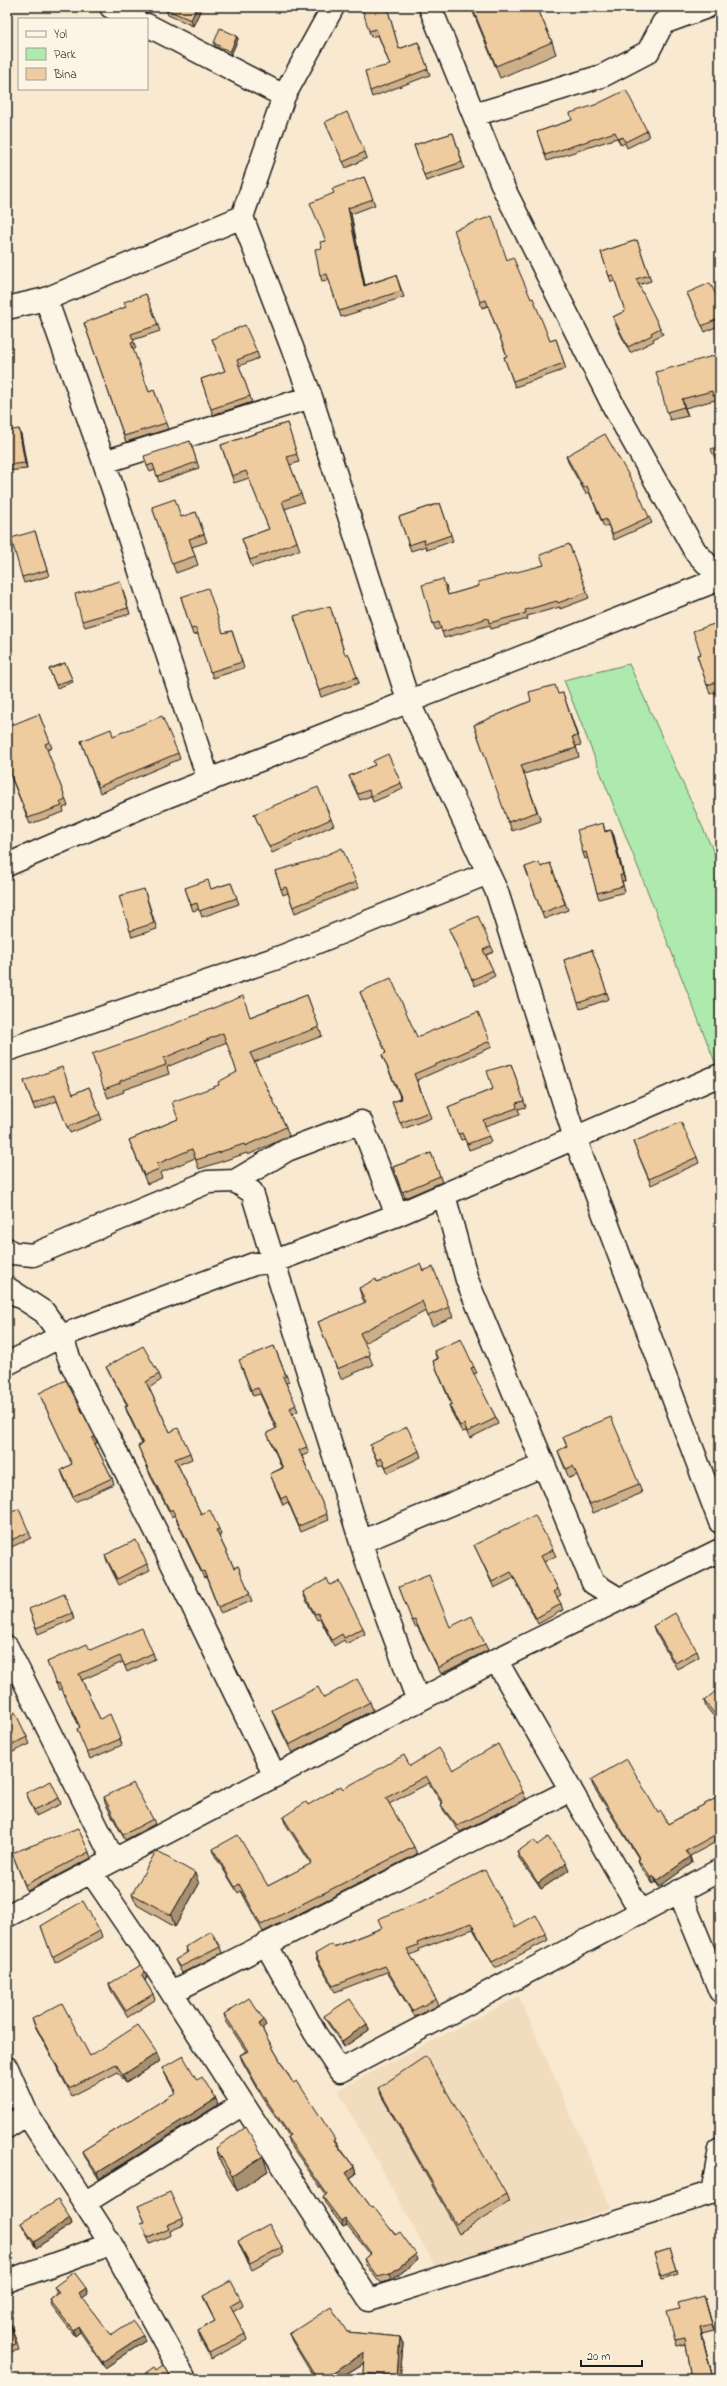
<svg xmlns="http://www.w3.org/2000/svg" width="727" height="2386" font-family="'Indie Flower',sans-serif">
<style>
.built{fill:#f1dcbe}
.green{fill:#aee9ae;stroke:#658265}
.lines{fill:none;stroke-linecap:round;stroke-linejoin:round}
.minor-casing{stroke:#1c1c1c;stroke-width:25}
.tertiary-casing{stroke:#1c1c1c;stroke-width:25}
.minor{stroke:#fcf5e5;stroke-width:22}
.tertiary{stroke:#fcf5e5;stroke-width:22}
.wall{fill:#cdaf89;stroke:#1c1c1c}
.shaded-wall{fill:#a78f6f;stroke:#1c1c1c}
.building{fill:#eecc9f;stroke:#1c1c1c}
</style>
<rect width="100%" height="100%" fill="#f8e9d0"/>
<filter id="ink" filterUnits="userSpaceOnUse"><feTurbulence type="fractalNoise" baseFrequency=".025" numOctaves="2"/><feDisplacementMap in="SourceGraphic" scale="8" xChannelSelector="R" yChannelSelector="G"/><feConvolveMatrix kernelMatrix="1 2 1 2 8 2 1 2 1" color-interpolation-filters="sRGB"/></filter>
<g filter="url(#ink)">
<!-- built -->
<path class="built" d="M519 1996 611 2208 436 2268 338 2090Z"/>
<!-- green -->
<path class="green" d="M629 664 720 866V1060L715 1062 564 680Z"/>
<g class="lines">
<defs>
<path id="minor" d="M111 7 135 19
M333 7 284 96 242 217 311 397 409 703 497 892 575 1138 720 1522
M430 7 504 189 614 407 695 551 720 578
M147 25 284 96
M474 115 602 76 648 52 663 23 707 7
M46 299 104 462 209 781
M7 308 46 299 242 217
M104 462 311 397
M7 1050 283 956 488 873
M235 1181 287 1150 361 1122 397 1215
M444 1195 467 1280 593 1583 619 1599
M7 1249 12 1253 33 1255 208 1182 235 1181 252 1192 369 1568 418 1701
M7 1288 44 1312 61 1336 71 1363 165 1549 275 1776
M7 1364 61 1336 254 1264 275 1261 397 1215 720 1075
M361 1542 544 1465
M7 1647 113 1859
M496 1660 641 1912
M91 1872 147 1954 369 2300 720 2190
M679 1891 720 1991
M7 1916 496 1660 720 1550
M266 1944 315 2033 340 2071 720 1870
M172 1992 571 1790
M7 2068 27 2114 111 2244 185 2379
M7 2127 27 2114
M712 2193 720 2149
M86 2202 243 2104
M7 2281 111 2244"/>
<path id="tertiary" d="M7 865 153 802 720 579"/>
</defs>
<!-- minor casing -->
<use href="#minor" class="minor-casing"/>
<!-- tertiary casing -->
<use href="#tertiary" class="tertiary-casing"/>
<!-- minor -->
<use href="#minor" class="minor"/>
<!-- tertiary -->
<use href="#tertiary" class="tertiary"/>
</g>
<!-- wall -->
<path class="wall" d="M160 7H202L193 26 168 15 166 10 161 9Z
M387 7 399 49 418 42 430 75 372 97 370 91 390 65 378 35 371 37 369 31Z
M471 7H537L552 42 556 54 500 78Z
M237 36 238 39 231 55 215 46 214 43Z
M595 105 647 131 649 137 627 148 625 143 621 145 617 138 547 161 537 132 572 120Z
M325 122 365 152 367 158 346 168Z
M453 133 464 168 426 181 414 145Z
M364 177 375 205 351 214 365 285 396 275 404 297 341 317 329 280 322 281 320 275 325 241 334 193Z
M637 240 651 281 638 285 660 328 663 334 653 339 654 341 630 353 615 323 613 317 625 311 615 281 611 282 601 252Z
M508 260 550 341 556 339 566 369 515 387 504 357 507 356 488 306 482 308 480 302Z
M687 293 720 303V325L705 332Z
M146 294 160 331 133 340 136 348 133 350 149 392 154 390 168 429 126 442 84 323 126 307Z
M212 339 257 352 259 358 239 366 252 402 213 415 201 379 225 371Z
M720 354V404L717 405 715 400 685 408 688 416 670 420 667 412Z
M7 376 12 391 7 393Z
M287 423 299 462 290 465 304 502 285 509 300 550 252 567 242 539 269 529 249 478 234 483 221 445Z
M7 431 21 434 27 469 7 471Z
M190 441 199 468 159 482 155 470 150 472 147 466Z
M566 456 649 517 652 523 614 540 608 525 604 527 589 492 586 494 568 462Z
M440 503 453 541 427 550 426 546 411 551 399 517Z
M152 507 181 517 196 512 207 542 192 547 198 565 176 573Z
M35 531 49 576 24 583 22 577Z
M569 544 589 598 560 609V607L527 616 528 619 491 629 490 625 444 638 441 628 436 630 433 624 446 585 448 595 479 586 544 565Z
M122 587 130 614 85 627 82 621Z
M181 597 223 633 232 631 244 668 213 678 198 634 193 635Z
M332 612 345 655 348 653 359 683 321 697 294 616Z
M720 627V691L710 694 697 655 701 654 716 629Z
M65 663 73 682 57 688 49 669Z
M563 693 581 745 576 746 579 757 524 774 541 821 512 831 474 725 531 701Z
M39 714 52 748 47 750 68 806 63 808 64 812 30 824 7 767Z
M113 736 178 753 180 759 100 793 81 741Z
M375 765 401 783 403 789 373 802 371 796 360 800 349 776Z
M254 814 331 819 334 825 272 853Z
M603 823 605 831 611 830 614 836 625 881H622L625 892 599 899 597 893 588 858 585 859 583 853Z
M550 863 568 910 544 919 525 867H541Z
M275 871 356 882 359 888 295 913 288 893 283 895Z
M231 883 239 904 202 917 199 909 193 911 185 888 211 889Z
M144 889 157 929 132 937 130 931Z
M449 929 491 946 494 952 486 955 495 976 475 986Z
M592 950 609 999 580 1009 564 960Z
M360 992 417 1037 490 1041 492 1047 417 1080 431 1118 403 1129 392 1102 401 1099 382 1055 386 1053Z
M307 995 322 1036 254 1062 286 1127 289 1136 248 1155 247 1153 199 1169 195 1158 160 1173 162 1178 147 1184 129 1140 178 1119 219 1086 237 1072 227 1042 167 1067 169 1074 123 1090 124 1092 108 1098 92 1054 250 1017Z
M511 1064 526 1107 518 1109 520 1114 485 1126 491 1142 469 1150 465 1139 461 1140 448 1107 493 1089Z
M24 1081 73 1094 89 1087 102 1120 70 1133 57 1101 35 1110Z
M633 1142 697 1157 699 1163 651 1185Z
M431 1153 442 1182 405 1198 393 1167Z
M423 1271 449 1307 453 1317 432 1326 426 1311 364 1343 373 1365 341 1379 318 1322 365 1303 362 1298 359 1288 377 1282Z
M274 1346 289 1382 286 1383 298 1411 293 1414 309 1453 302 1456 329 1520 301 1532 288 1502 283 1505 270 1474 282 1468 267 1433 276 1429 260 1394 253 1396 241 1366Z
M434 1351 474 1367 477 1373 473 1374 496 1418 498 1424 470 1438 466 1431 462 1432 451 1411 449 1405 451 1404 433 1361 437 1359Z
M106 1367 159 1374 161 1380 149 1388 170 1432 190 1453 192 1459 178 1465 201 1514 219 1529 221 1535 219 1536 234 1568 238 1566 252 1601 220 1613 206 1577 204 1578 174 1515 172 1517 151 1477 138 1446 142 1444 127 1412 125 1406 127 1405 109 1373Z
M39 1393 95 1437 97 1443 95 1444 112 1478 114 1484 75 1502 63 1476 61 1470 72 1464Z
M563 1437 639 1484 642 1493 593 1513 577 1475 569 1478 561 1459 558 1451 567 1447Z
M370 1445 419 1451 421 1457 388 1473 384 1464 379 1466Z
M7 1514 29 1532 31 1538 7 1549Z
M474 1545 553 1550 556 1556 544 1562 558 1589 561 1595 557 1597 561 1604 563 1610 538 1624 514 1578 494 1588 477 1551Z
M105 1555 147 1564 150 1570 119 1585 107 1561Z
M330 1585 363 1628 365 1634 346 1644 344 1640 334 1646 320 1619 317 1620 305 1598 303 1592Z
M399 1587 450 1627 485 1644 488 1650 441 1674 417 1626 415 1627Z
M29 1609 72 1613 74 1619 38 1634Z
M653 1626 697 1651 699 1657 677 1669 655 1632Z
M90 1650 153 1653 155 1659 127 1672 123 1662 82 1680 100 1719 120 1739 122 1745 90 1759 77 1729 80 1728 62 1689 59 1690 47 1662Z
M720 1694V1724L706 1707 704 1701Z
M7 1698 13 1713 27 1737 30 1744 7 1755Z
M324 1698 370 1702 373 1710 292 1753 275 1718 272 1710Z
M410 1766 453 1770 523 1792 526 1799 460 1832 444 1811 441 1805 442 1804 429 1783 389 1804 414 1847 417 1854 263 1932 241 1891 238 1893 215 1856 213 1849 268 1886 311 1864 285 1823 283 1817 343 1789Z
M591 1780 658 1813 668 1824 720 1796V1840L690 1856 692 1863 659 1887 656 1882 653 1884 640 1866 638 1860 639 1859 593 1786Z
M26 1793 59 1798 61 1804 36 1816Z
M104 1797 153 1819 155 1824 125 1840 105 1803Z
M537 1845 569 1870 541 1889 519 1858 517 1852Z
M89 1852 91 1858 27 1891 12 1853Z
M199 1884 175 1927 137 1905 132 1894Z
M430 1898 515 1927 546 1934 548 1940 495 1968 473 1929 419 1949 420 1951 410 1955 436 1999 439 2005 415 2017 387 1972 335 1992 317 1960 315 1954 382 1928Z
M41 1926 100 1931 102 1937 55 1963Z
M185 1947H220L222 1953 182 1973 178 1966 175 1960 187 1953Z
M147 1977 145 1981 153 1994 155 2000 128 2017 111 1990 109 1984Z
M224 2014 266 2026 262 2029 293 2083 354 2167 356 2174 350 2178 371 2207 418 2260 392 2280 380 2283 366 2265 364 2259 370 2254 347 2225 343 2227 325 2203 323 2197 326 2195 289 2143 287 2137 289 2136 263 2098 242 2061 240 2055 246 2051 226 2021Z
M324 2016 367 2024 369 2030 344 2047 327 2022Z
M32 2019 90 2056 160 2061 126 2083 118 2072 72 2096 35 2026Z
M162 2068 197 2080 218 2105 99 2179 85 2157 82 2151 175 2093 165 2074Z
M378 2088 506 2194 509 2202 459 2233 382 2097Z
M216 2148 268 2171 237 2191 221 2163Z
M138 2206 182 2219 184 2225 170 2231 171 2235 150 2244 141 2223 145 2222Z
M70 2218 72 2224 36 2248 24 2229 21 2223Z
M238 2241 282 2247 284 2253 252 2270 240 2247Z
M670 2249 678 2274 662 2279 654 2254Z
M54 2287 88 2294 82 2298 111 2336 145 2341 105 2368 80 2332 75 2336 52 2306 50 2300 57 2294Z
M203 2296 241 2300 243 2306 233 2312 245 2334 247 2340 211 2359 199 2337 197 2331 215 2321 205 2302Z
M704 2296 714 2331 702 2334 713 2379H692L686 2344 677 2346 675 2340 680 2308Z
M7 2312 19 2350 7 2353Z
M347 2332 400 2337 403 2344 400 2379H365L363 2373 364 2363 338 2379H315L292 2341 289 2334Z"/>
<!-- shaded-wall -->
<path class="shaded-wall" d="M197 7H202L193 26 191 20Z
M237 36 238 39 231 55 230 52Z
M348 208 351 214 366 292 364 286Z
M682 399 685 408 688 416 684 407Z
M19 429 21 434 27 469 25 463Z
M611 830 614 836 625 881 623 875Z
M690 1857 692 1863 659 1887 657 1881Z
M566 1863 569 1870 541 1889 538 1883Z
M195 1873 199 1884 175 1927 171 1915Z
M654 1876 656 1882 653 1884 651 1878Z
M145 1971 147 1977 144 1982 142 1976Z
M264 2020 266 2026 261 2030 259 2024Z
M367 2024 369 2030 344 2047 342 2041Z
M157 2053 160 2061 126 2083 123 2075Z
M216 2099 218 2105 99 2179 97 2173Z
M263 2156 268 2171 237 2191 232 2176Z
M354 2167 356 2174 348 2179 346 2173Z
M70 2218 72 2224 36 2248 34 2242Z
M345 2218 347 2225 343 2227 341 2221Z
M416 2254 418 2260 392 2280 390 2274Z
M86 2288 88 2294 81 2299 79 2293Z
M704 2296 706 2302 714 2331 712 2325Z
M78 2326 80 2332 75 2336 73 2330Z
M700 2328 702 2334 713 2379Z
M143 2335 145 2341 105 2368 102 2362Z
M400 2337 403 2344 400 2379H398L397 2376Z
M364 2353 367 2361 338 2379H322Z"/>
<!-- building -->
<path class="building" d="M166 7H197L191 20 165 9Z
M365 7H387L399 49 418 42 428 69 370 91 365 71 390 65 376 29 369 31 362 8Z
M472 7H537L552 42 496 66Z
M220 28 237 36 230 52 214 43Z
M626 90 647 131 625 142 623 137 618 139 615 132 545 155 537 132 572 120 570 113 595 105Z
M347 112 365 152 343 162 325 122Z
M453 133 462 162 424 175 414 145Z
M364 177 373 199 348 208 364 286 396 275 401 291 339 311 327 274 320 275 315 249 322 248 320 242 326 241 310 203 334 193 332 189Z
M492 216 507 260 513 257 531 299 533 298 550 341 556 339 564 363 513 381 504 357 507 356 486 300 480 302 454 230Z
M637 240 649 275 636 279 660 328 651 333 652 335 628 347 613 317 625 311 613 275 609 276 601 252Z
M710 283 720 303V318L702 326 687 293Z
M146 294 158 325 131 334 134 342 131 343 149 392 154 390 166 423 124 436 84 323 126 307 124 302Z
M245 325 257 352 237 360 250 396 211 409 201 379 225 371 212 339Z
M720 354V395L713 396 712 391 682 399 684 407 667 412 656 372Z
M7 376 10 385 7 386Z
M287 423 297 454 287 457 301 494 282 501 297 542 250 560 242 539 269 529 246 471 232 476 221 445Z
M19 429 25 463 7 465V431Z
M605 434 636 488 649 517 612 534 606 519 602 521 587 486 584 488 566 456Z
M190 441 197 462 157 476 153 464 147 466 144 456Z
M720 446V470L711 449Z
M175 499 181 517 196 512 204 534 189 539 195 556 172 564 152 507Z
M440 503 451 535 425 544 424 540 409 545 399 517Z
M35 531 47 570 22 577 11 538Z
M569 544 587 592 558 603 557 601 525 610 526 613 489 623 488 618 442 632 439 622 433 624 422 585 443 579 448 595 479 586 478 582 544 565 540 555Z
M120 581 128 608 82 621 75 594Z
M208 588 223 633 232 631 242 662 210 672 196 628 191 629 181 597Z
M330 606 345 655 348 653 357 677 319 691 294 616Z
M714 624 716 629 720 627V681L707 685 697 655 701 654 693 631Z
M65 663 72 679 56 685 49 669Z
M555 685 558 694 563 693 577 736 572 737 576 748 521 765 537 812 508 822 474 725 531 701 529 692Z
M39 714 50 742 45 744 66 800 60 802 62 806 28 818 7 766V727Z
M162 716 178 753 98 787 81 741 111 729 113 736Z
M388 754 401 783 371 796 369 790 358 794 349 776 375 765 373 761Z
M318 787 331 819 269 847 254 814Z
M603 823 605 832 611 830 623 875H620L623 886 597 893 586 852 583 853 577 830Z
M342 848 356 882 293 907 286 887 281 889 275 871 317 859Z
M539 862 541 867 550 863 565 904 542 913 525 867Z
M208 880 211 889 231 883 237 898 199 911 197 903 191 905 185 888Z
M144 889 154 923 130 931 119 896Z
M478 916 491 946 483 950 493 970 472 980 449 929Z
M592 950 607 993 578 1003 564 960Z
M391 978 417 1037 478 1012 490 1041 414 1074 429 1112 400 1123 392 1102 402 1099 382 1055 386 1053 360 992Z
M307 995 319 1027 250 1053 286 1127 245 1146 244 1144 196 1160 192 1149 157 1164 159 1169 144 1175 129 1140 178 1119 172 1102 219 1085 218 1082 237 1072 223 1033 164 1058 166 1065 120 1081V1083L104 1089 92 1054 154 1032 243 996 250 1017Z
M511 1064 524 1101 516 1103 517 1108 483 1120 489 1136 467 1144 462 1133 458 1134 448 1107 493 1089 487 1071Z
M62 1067 73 1094 89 1087 100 1114 67 1127 55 1095 33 1104 24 1081Z
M681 1122 697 1157 649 1179 633 1142Z
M431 1153 440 1176 402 1192 393 1167Z
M420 1264 423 1271 433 1267 449 1307 428 1316 422 1301 360 1333 370 1355 337 1369 318 1322 366 1302 359 1288 376 1279 377 1282Z
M461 1339 474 1367 471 1368 496 1418 467 1432 464 1424 460 1426 449 1405 452 1404 433 1361 438 1359 434 1351Z
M143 1346 159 1374 146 1382 170 1432 178 1428 190 1453 175 1459 201 1514 210 1510 219 1529 216 1530 234 1568 238 1566 250 1594 218 1607 204 1571 202 1572 172 1509 170 1511 149 1471 138 1446 143 1444 125 1406 128 1405 106 1367Z
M274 1346 286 1376 283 1377 296 1405 290 1408 307 1447 299 1450 327 1514 299 1526 286 1496 281 1499 270 1474 283 1468 267 1433 277 1428 258 1388 251 1390 239 1360Z
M66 1380 95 1437 92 1438 112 1478 73 1496 61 1470 72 1464 39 1393Z
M611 1417 639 1484 590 1504 573 1466 566 1469 558 1451 567 1446 563 1437Z
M407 1427 419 1451 386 1467 381 1458 377 1460 370 1445Z
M19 1509 29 1532 7 1542V1514Z
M535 1515 553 1550 541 1556 558 1589 554 1592 561 1604 536 1618 511 1572 492 1582 474 1545Z
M136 1540 147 1564 117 1579 105 1555Z
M429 1575 450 1627 472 1616 485 1644 438 1668 415 1620 412 1621 399 1587Z
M327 1579 330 1585 339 1581 363 1628 344 1638 342 1634 332 1640 318 1613 315 1614 303 1592Z
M64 1594 72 1613 36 1628 29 1609Z
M675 1613 697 1651 675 1663 653 1626Z
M142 1628 153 1653 125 1666 120 1656 79 1674 100 1719 110 1714 120 1739 87 1753 77 1729 80 1727 59 1683 56 1684 47 1662 87 1644 90 1650Z
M357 1679 370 1702 289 1745 272 1710 318 1687 324 1698Z
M718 1689 720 1694V1720L704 1701Z
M7 1698 13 1713 15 1712 27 1737 7 1747Z
M498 1744 523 1792 457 1826 441 1805 443 1803 426 1776 386 1798 414 1847 261 1925 239 1884 235 1887 213 1849 238 1835 268 1886 312 1863 283 1817 306 1802 308 1805 341 1786 343 1789 404 1755 410 1766 439 1748 453 1770Z
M627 1759 658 1813 661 1811 668 1824 720 1796V1832L686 1851 690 1857 657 1881 654 1876 651 1878 638 1860 640 1859 591 1780Z
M51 1781 59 1798 34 1810 26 1793Z
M133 1783 153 1819 123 1835 104 1797Z
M78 1828 89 1852 25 1885 12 1853Z
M548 1837 566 1863 538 1883 517 1852 534 1840 537 1845Z
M156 1851 195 1873 171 1915 132 1894Z
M485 1870 515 1927 536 1915 546 1934 492 1962 471 1923 417 1943 418 1945 407 1949 436 1999 412 2011 385 1966 333 1986 315 1954 332 1944 334 1947 382 1928 378 1919 430 1898Z
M83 1901 100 1931 52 1957 41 1926Z
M211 1931 220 1947 180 1967 175 1960 188 1952 185 1947Z
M141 1965 145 1971 142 1976 153 1994 126 2011 109 1984Z
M249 1998 264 2020 259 2024 293 2083 297 2081 335 2139 333 2140 354 2167 346 2173 371 2207 373 2206 395 2235 400 2232 416 2254 390 2274 378 2277 364 2259 371 2253 345 2218 341 2221 323 2197 327 2194 287 2137 290 2135 261 2092 240 2055 248 2051 224 2014Z
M350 1999 367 2024 342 2041 324 2016Z
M62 2003 90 2056 138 2025 157 2053 123 2075 116 2064 69 2088 32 2019Z
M183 2056 197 2080 202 2077 216 2099 97 2173 82 2151 176 2092 162 2068Z
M426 2056 506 2194 456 2224 378 2088Z
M246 2127 263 2156 232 2176 216 2148Z
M170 2192 182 2219 167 2225 169 2229 148 2238 141 2223 145 2222 138 2206Z
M58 2200 70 2218 34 2242 21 2223Z
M269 2224 282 2247 250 2264 238 2241Z
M670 2249 677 2271 661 2276 654 2254Z
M74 2272 86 2288 79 2293 111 2336 133 2321 143 2335 102 2362 78 2326 73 2330 50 2300 59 2293 54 2287Z
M231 2281 241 2300 230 2306 245 2334 209 2353 197 2331 215 2321 203 2296Z
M704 2296 712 2325 700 2328 713 2379H692L685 2338 675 2340 667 2311 680 2308 678 2303Z
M331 2307 347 2332 400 2337 397 2376 363 2373 364 2353 322 2379H317L289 2334Z
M7 2313 16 2344 7 2347Z
M164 2365 172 2379H138L155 2367 157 2370Z"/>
</g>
<!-- margin -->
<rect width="727" height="2386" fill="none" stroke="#fcf5e5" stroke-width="24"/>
<rect x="12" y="12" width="703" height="2362" fill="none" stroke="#1c1c1c" stroke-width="1.5" filter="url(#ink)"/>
<!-- legend -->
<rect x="18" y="18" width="130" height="72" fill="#fcf5e5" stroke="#a29e95"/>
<rect x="26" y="31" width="20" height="6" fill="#fcf5e5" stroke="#a29e95"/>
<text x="54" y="38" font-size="12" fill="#1c1c1c">Yol</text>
<rect x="26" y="48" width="20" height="12" fill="#aee9ae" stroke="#a29e95"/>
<text x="54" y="58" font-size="12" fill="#1c1c1c">Park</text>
<rect x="26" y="68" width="20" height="12" fill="#eecc9f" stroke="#a29e95"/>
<text x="54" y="78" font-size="12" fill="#1c1c1c">Bina</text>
<!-- scale -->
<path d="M581 2360v6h61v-6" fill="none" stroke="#1c1c1c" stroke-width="2"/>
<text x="587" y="2360" font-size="12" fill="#1c1c1c" stroke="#fcf5e5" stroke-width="3" paint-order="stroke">20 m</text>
</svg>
